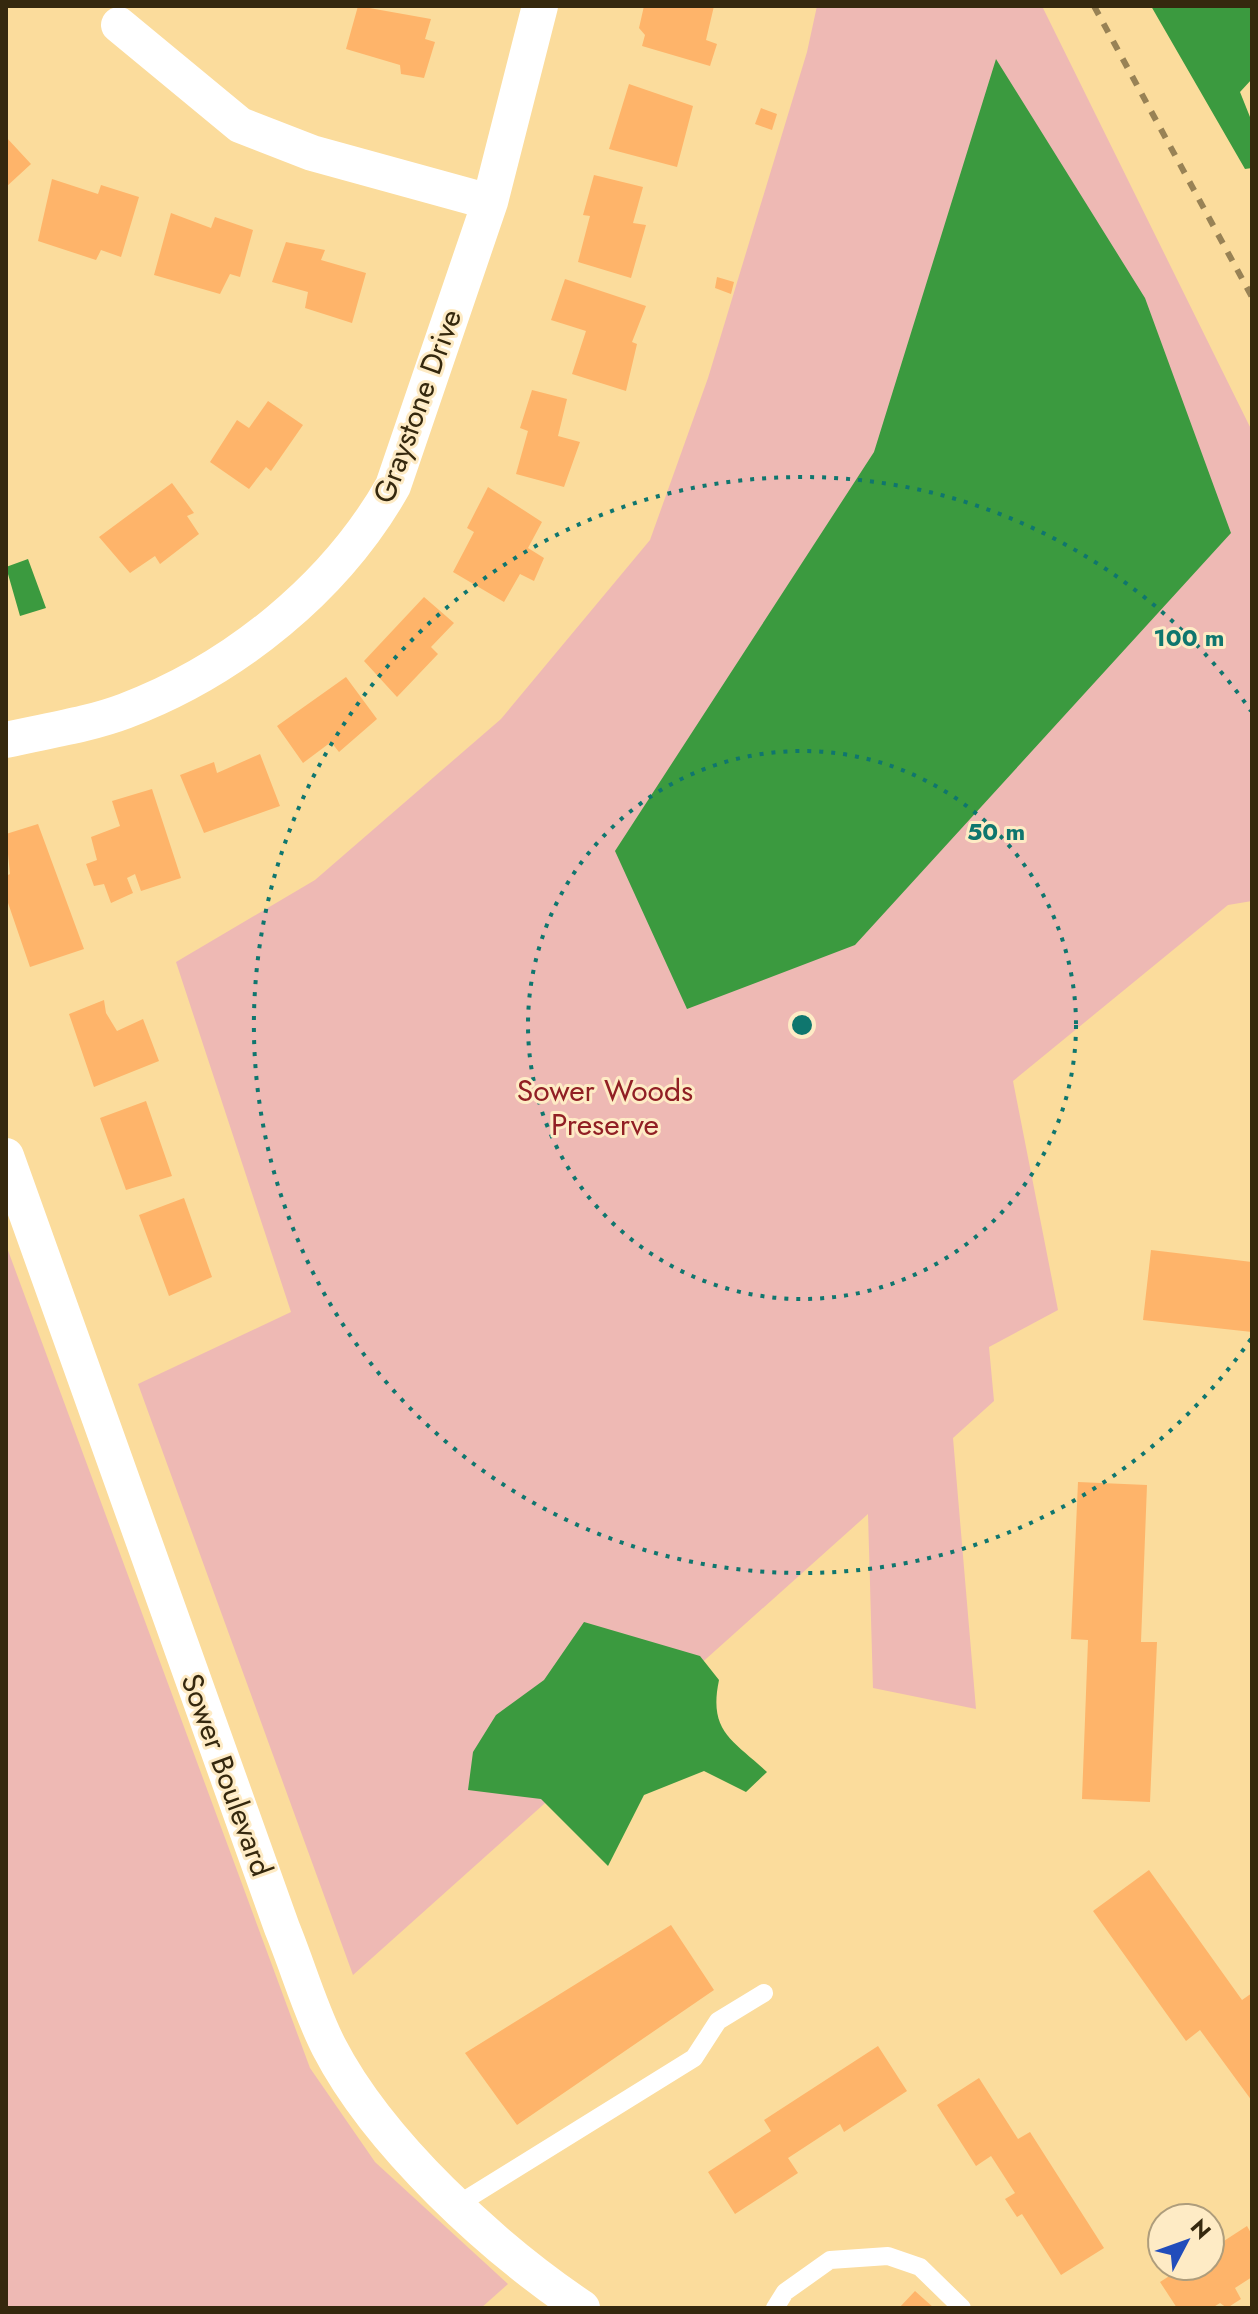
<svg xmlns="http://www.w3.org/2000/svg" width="1258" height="2314" font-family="Jost,sans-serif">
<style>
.green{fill:#eeb9b4}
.water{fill:#3b9a3f}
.building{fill:#feb46a}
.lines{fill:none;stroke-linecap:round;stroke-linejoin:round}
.lane{stroke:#fff;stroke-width:18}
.street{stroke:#fff;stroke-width:36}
.rail{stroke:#988255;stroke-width:6;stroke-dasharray:10 10;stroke-linecap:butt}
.ring{fill:none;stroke:#0f766e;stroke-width:4;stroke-dasharray:4 8}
.labels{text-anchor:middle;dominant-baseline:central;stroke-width:6;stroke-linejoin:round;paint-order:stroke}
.street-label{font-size:30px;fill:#35280e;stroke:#feebc5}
.park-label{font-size:30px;fill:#911f24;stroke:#feebc5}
.centre{fill:#0f766e;stroke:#feebc5;stroke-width:4}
.ring-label{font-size:24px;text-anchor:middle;font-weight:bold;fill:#0f766e;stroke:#feebc5;stroke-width:6;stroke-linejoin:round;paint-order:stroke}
</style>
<rect width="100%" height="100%" fill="#fbdc9c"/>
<!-- green -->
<path class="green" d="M817 6H1042L1252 431V901L1228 905 1013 1081 1058 1310 989 1347 994 1401 953 1438 976 1709 873 1688 868 1514 353 1975 138 1384 291 1312 176 962 315 880 501 719 650 540 708 378 807 52Z
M6 1245 310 2068 375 2162 508 2284 481 2308H6Z"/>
<!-- water -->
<path class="water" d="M1151 6H1252V79L1240 92 1252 122V168L1245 169Z
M996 59 1145 298 1231 533 855 945 687 1009 615 851 874 452Z
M28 559 46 608 20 616 6 567Z
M584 1622 700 1656 719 1680C708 1732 733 1740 767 1772L746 1792 704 1771 644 1795 608 1866 541 1799 468 1790 473 1752 496 1715 544 1680Z"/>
<!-- building -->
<path class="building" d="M358 6 431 19 425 39 435 42 424 78 401 74 400 65 346 49Z
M644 6H714L706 40 717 44 710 66 642 46 645 35 639 28Z
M629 84 693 106 677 167 609 149Z
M761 108 777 114 772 130 755 124Z
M6 137 31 164 6 187Z
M594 175 643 187 633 223 646 225 631 278 578 262 590 216 583 215Z
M52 179 98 194 101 185 139 197 121 257 101 250 96 260 38 241Z
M171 213 211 228 215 217 253 230 240 277 230 274 220 294 154 275Z
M286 242 325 250 321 260 366 273 352 323 305 308 308 292 272 282Z
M717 277 734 282 731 294 715 288Z
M565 279 646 306 632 342 637 344 626 391 572 374 586 331 551 320Z
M532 390 567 399 558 436 580 442 564 487 516 474 528 431 520 428Z
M268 401 303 425 271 471 266 467 249 489 210 462 237 420 249 428Z
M172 483 194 513 187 516 199 534 160 564 155 556 130 573 99 537Z
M488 487 542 522 528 548 544 558 534 581 520 574 504 602 453 572 474 532 467 528Z
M424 597 454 623 431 647 438 654 397 697 364 661Z
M346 677 377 719 339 752 331 742 303 763 277 726Z
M260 754 280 806 204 833 180 775 214 762 217 773Z
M152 789 181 878 141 891 135 874 127 878 133 893 111 903 104 884 94 886 86 864 97 860 91 837 120 826 112 801Z
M38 824 84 949 30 967 6 897V876L10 874 6 834Z
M104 1000 106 1013 117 1031 143 1019 159 1061 94 1087 69 1014Z
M146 1101 172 1176 126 1190 100 1118Z
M184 1198 212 1277 169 1296 139 1215Z
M1151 1250 1252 1262V1332L1143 1320Z
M1078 1482 1147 1485 1141 1642H1157L1150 1802 1082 1799 1088 1640 1071 1639Z
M1149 1870 1242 2000 1252 1993V2101L1200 2030 1186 2041 1093 1911Z
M671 1925 714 1990 517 2125 465 2053Z
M878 2046 907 2091 844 2132 840 2124 788 2158 798 2173 735 2214 708 2172 771 2131 764 2120Z
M979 2078 1018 2139 1030 2132 1104 2248 1061 2275 1022 2214 1017 2217 1005 2199 1015 2193 991 2156 976 2166 937 2105Z
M1247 2226 1252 2235V2277L1235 2288 1241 2299 1227 2308 1220 2303 1212 2308H1177L1160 2282 1185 2266H1210V2250Z
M915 2291 934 2308H899Z"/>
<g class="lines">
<!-- lane -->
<path class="lane" d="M457 2205 694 2058 718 2021 764 1993
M775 2308 785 2292 830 2260 888 2256 920 2267 962 2308"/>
<!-- street -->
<path class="street" d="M119 25 240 125 312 153 490 202
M6 740C45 731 88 725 125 711 234 670 336 587 393 486L490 202 540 6
M6 1156 282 1928C298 1967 310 2010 329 2047 379 2144 493 2248 582 2308"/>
<!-- rail -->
<path class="rail" d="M1094 6 1252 297"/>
</g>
<!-- distance rings -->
<g class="ring">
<circle cx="802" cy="1025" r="274"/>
<path d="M1251 1339A548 548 0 1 1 1251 711"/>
</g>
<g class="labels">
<!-- street labels -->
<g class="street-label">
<text transform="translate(417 406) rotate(-70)">Graystone Drive</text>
<text transform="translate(227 1775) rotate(70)">Sower Boulevard</text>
</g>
<!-- park labels -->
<g class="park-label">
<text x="605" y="1090">Sower Woods<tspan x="605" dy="34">Preserve</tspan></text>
</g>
</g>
<circle cx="802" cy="1025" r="12" class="centre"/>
<g class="ring-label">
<text x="1189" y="646">100 m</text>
<text x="996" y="840">50 m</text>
</g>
<!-- border -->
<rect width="1258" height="2314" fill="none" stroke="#35280e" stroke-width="16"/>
<!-- north arrow -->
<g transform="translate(1186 2242) rotate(49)"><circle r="38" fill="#feebc5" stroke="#ae9d7c" stroke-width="2"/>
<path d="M0-6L14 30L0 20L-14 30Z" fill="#224dbb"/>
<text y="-12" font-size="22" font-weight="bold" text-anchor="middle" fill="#35280e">N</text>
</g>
</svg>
